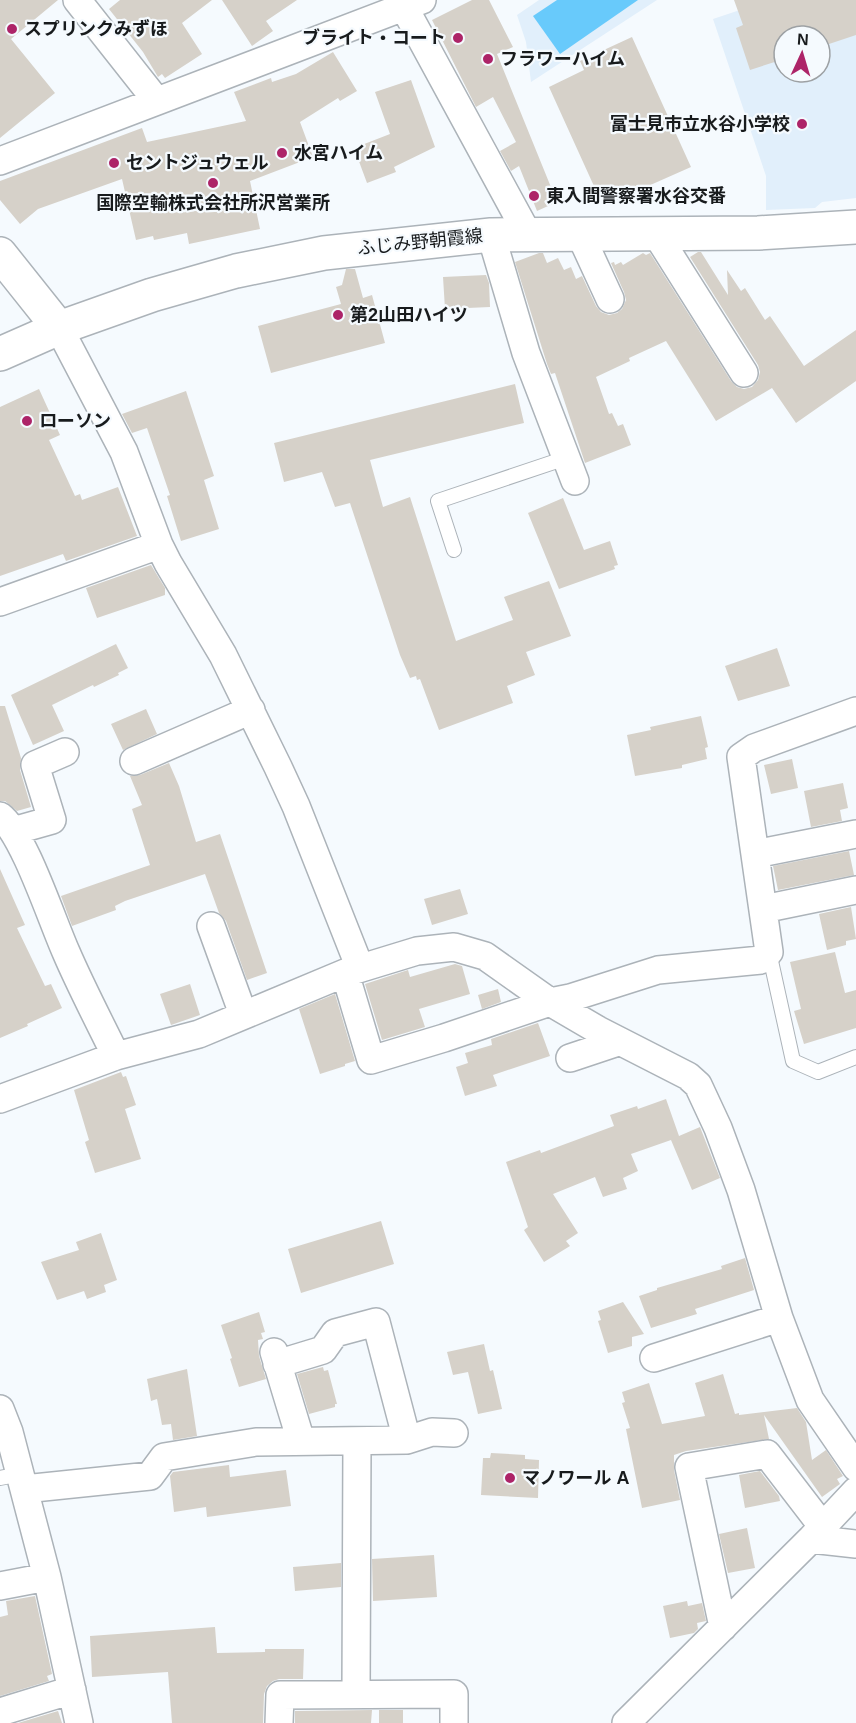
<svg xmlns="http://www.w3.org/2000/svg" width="856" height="1723" font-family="Arial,'Noto Sans JP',sans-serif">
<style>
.built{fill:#e1effb;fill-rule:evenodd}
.water{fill:#68cafb}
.building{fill:#d6d1c9}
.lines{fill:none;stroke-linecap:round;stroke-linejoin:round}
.service-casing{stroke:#acb3b9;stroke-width:16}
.minor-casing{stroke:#acb3b9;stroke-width:30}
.tertiary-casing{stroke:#acb3b9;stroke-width:36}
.secondary-casing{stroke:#acb3b9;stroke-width:36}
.service{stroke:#fff;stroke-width:14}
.minor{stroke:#fff;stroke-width:27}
.tertiary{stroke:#fff;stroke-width:33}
.secondary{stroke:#fff;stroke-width:33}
.poi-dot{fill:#ad2468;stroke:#f5fafe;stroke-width:2}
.labels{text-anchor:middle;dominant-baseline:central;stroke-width:4.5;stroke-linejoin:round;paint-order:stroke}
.poi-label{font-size:18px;font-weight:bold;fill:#181b1d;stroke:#f5fafe;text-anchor:start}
.street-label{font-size:18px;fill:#181b1d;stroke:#f5fafe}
</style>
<rect width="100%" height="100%" fill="#f5fafe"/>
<!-- built -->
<path class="built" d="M539 0H657L531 82 526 42 517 15Z
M856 0V198L822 202 815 208 766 210V176L713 19 758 4ZM784 36H820V72H784Z"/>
<!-- water -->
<path class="water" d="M557 0H638L560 54 533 16Z"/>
<!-- building -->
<path class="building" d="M0 0H58L11 39 55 93 0 138Z
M120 0H212L182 23 202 54 165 78 162 74 158 77 143 52 109 9Z
M222 0H297L266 21 273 31 252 46Z
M472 0H489L513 47 497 54 557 202 537 211 519 166 511 171 500 151 516 142 493 97 476 107 432 20Z
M734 0H856V35L820 47V36H784V59L750 70 736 28 743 25Z
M632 37 691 167 603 206 549 87 584 70 580 61Z
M333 52 357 91 340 101 338 98 300 122 313 157 250 181 260 229 189 244 187 233 154 240 153 236 136 240 122 179 38 209 20 224 0 200V181L142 128 147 142 246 121 234 92 271 78 272 82 296 74Z
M411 80 435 147 394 167 396 172 367 183 354 148 390 134 375 92Z
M698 252H701L728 295 727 270 741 291 745 288 765 320 770 316 804 366 856 330V381L796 423 772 388 716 421 666 341 629 358 630 361 596 377 609 414 612 413 618 426 623 424 631 445 585 463 555 373 551 374 547 364 515 262 539 253H543L547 263 558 258 564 270 571 267 576 279 582 276 596 306 601 312 609 315 617 313 622 309 626 300 624 292 611 263 614 262 615 265 621 262 623 265 643 253 646 255 650 253 731 381 737 387 744 389 752 387 758 380 760 372 758 365 690 257Z
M346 269H355L363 298 372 295 385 343 271 373 258 326 341 304 336 287 342 285Z
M486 275 489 283 490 307 445 309 443 277Z
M515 384 524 423 370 460 383 507 410 497 456 641 513 620 504 597 549 581 571 636 526 652 535 675 507 686 513 703 439 730 420 679 417 680 416 676 410 678 400 655 350 503 335 507 322 472 284 482 274 443Z
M39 389 60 435 49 440 75 496 80 494 82 500 118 487 137 536 66 561 63 554 0 576V407Z
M186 391 214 476 204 480 219 529 181 541 167 496 170 495 147 428 132 433 122 414Z
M563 498 584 550 610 541 618 565 614 566 615 569 559 589 528 513Z
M151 565 165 588V595L97 618 86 588Z
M116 644 128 668 118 673 119 675 94 687 93 685 52 705 64 731 33 745 11 695Z
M777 648 790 686 738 701 725 666Z
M0 706H5L21 758 20 770 31 807 17 811 5 801H0Z
M146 709 157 734 123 750 111 724Z
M701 716 708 747 705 748 707 759 682 765V768L635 776 627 735 651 730 650 727Z
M792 759 798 788 771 794 764 765Z
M169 763 179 786 196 842 220 834 267 973 247 980 226 921 219 913 205 874 125 901 115 906 116 910 72 926 61 896 150 865 132 809 142 805 130 776 140 775Z
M843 783 848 808 840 810 842 821 811 827 804 791Z
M849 851 854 875 778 890 773 866Z
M0 869 25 925 17 928 45 986 51 984 62 1008 27 1024 28 1026 0 1038Z
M460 889 468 914 432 925 424 899Z
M851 907 856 939 846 941V945L827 950 819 914Z
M835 952 845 993 856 990V1028L804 1044 794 1011 801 1009 790 962Z
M455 964 462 966 470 994 419 1009 425 1027 382 1040 365 984 408 970 410 977Z
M190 984 200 1015 171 1025 160 994Z
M498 989 501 1002 482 1009 478 995Z
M335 994 355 1061 345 1064V1066L320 1074 299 1009Z
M538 1023 550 1056 493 1075 497 1086 465 1096 456 1067 468 1063 465 1053 492 1045 491 1039Z
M121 1072 123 1077 126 1076 136 1105 125 1109 141 1159 95 1173 85 1142 89 1140 74 1090Z
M666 1099 679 1136 700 1127 720 1178 692 1190 671 1140 631 1154 638 1171 623 1178 627 1189 603 1197 595 1177 553 1194 578 1233 566 1241 570 1246 544 1262 524 1230 528 1227 506 1162 540 1150 541 1153 614 1126 610 1115 637 1106 638 1109Z
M381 1221 394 1264 301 1293 288 1249Z
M101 1233 117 1280 104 1285 106 1292 87 1299 84 1291 57 1300 41 1262 79 1250 76 1242Z
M745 1258 754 1290 695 1309 697 1314 651 1328 639 1296 657 1290V1288L722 1269 721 1266Z
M623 1302 644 1334 632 1337V1346L608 1353 598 1321 601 1320 598 1311Z
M259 1312 265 1332 261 1333 263 1339 258 1340 259 1356 266 1379 239 1387 230 1359 232 1358 221 1325Z
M484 1344 490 1371 493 1370 502 1409 478 1414 468 1372 453 1375 447 1352Z
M323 1367 324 1371 328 1370 337 1404H335V1407L309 1414 297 1374Z
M187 1369 197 1436 173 1440 171 1424 162 1425 157 1399 151 1401 147 1379Z
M723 1374 735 1414 739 1413V1415L797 1408 806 1422 812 1460 826 1450 843 1476 837 1479 840 1484 822 1497 764 1415 769 1439 686 1451 674 1455V1470L680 1500 642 1508 626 1429 630 1428 622 1403 625 1402 622 1392 649 1383 662 1424 705 1416 695 1383Z
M491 1453 525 1455V1459L539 1460 538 1498 481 1495 483 1458H490Z
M229 1465 230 1477 286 1470 291 1506 207 1517 206 1507 174 1512 170 1476 173 1472Z
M760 1471 779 1496 780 1501 745 1508 739 1475Z
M747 1528 755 1568 728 1573 719 1534Z
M434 1555 437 1597 373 1601 372 1559Z
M341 1563V1587L295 1591 293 1567Z
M35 1596 52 1674 47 1676 49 1681 0 1696V1617L8 1615 6 1601Z
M687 1601 688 1606 702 1603 706 1621 697 1623 698 1629 694 1633 670 1638 663 1606Z
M215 1627 217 1653 265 1652V1649H304L303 1679H279L273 1681 267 1686 264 1694 263 1723H172L168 1672 92 1677 90 1636Z
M372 1710 371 1723H295V1711Z
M379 1710H403V1723H379Z
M58 1711 62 1723H18Z"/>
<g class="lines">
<defs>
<path id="service" d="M454 550 438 501 566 458
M769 952 793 1061 818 1072 856 1057
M0 1478 21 1474"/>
<path id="minor" d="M77 0 156 100
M399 0 404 7 527 233
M0 161 422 0
M580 234 610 299
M491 235 526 353 575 481
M657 235 744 373
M59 328 124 452 159 545 168 563 223 655 278 767 296 806 360 968
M0 602 159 545
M134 761 251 710
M0 816C24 834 52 921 66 952 81 987 99 1021 116 1056
M13 831 52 820 35 765 65 752
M755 854 856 834
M763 909 856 890
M211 926 243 1014
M345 973 371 1060 444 1038 550 1002 570 998 658 970 761 960 769 952 741 757 754 748 856 711
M570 1058 618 1042
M0 1099 116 1056 199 1034 345 973 417 951 454 947 485 956 550 1002 598 1030 688 1076 698 1085 718 1128 741 1190 779 1318 810 1400 856 1467
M274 1352 301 1441
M654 1358 779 1318
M277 1364 323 1350 335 1333 376 1322 407 1440
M0 1409 9 1432 47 1577 79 1723
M24 1489 150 1476 164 1457 256 1442 407 1440 432 1432 454 1433
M811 1539 856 1544
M0 1586 47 1577
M723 1627 689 1467 767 1454 823 1527
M356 1694 357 1441
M0 1712 72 1690
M279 1723 280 1695 454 1694V1723
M626 1723 811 1539 856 1491"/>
<path id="tertiary" d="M0 254 59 328"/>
<path id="secondary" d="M0 354 59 328 152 295 236 271 324 253 491 235 758 233 856 227"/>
</defs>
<!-- service casing -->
<use href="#service" class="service-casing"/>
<!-- minor casing -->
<use href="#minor" class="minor-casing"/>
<!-- tertiary casing -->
<use href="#tertiary" class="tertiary-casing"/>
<!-- secondary casing -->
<use href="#secondary" class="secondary-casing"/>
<!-- service -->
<use href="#service" class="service"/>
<!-- minor -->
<use href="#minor" class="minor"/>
<!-- tertiary -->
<use href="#tertiary" class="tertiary"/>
<!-- secondary -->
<use href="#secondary" class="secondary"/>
</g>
<!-- markers -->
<g class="poi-dot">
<circle cx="12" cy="29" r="6"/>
<circle cx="458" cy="38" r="6"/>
<circle cx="488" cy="59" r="6"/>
<circle cx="802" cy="124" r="6"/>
<circle cx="282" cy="153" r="6"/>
<circle cx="114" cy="163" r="6"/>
<circle cx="213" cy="183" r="6"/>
<circle cx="534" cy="196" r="6"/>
<circle cx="338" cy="315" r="6"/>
<circle cx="27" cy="421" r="6"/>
<circle cx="510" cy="1478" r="6"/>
</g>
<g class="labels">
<!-- poi labels -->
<g class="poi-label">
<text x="24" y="29">スプリンクみずほ</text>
<text x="446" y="38" text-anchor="end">ブライト・コート</text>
<text x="500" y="59">フラワーハイム</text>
<text x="790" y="124" text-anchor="end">富士見市立水谷小学校</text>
<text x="294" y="153">水宮ハイム</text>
<text x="126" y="163">セントジュウェル</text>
<text x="546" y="196">東入間警察署水谷交番</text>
<text x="213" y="203" text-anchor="middle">国際空輸株式会社所沢営業所</text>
<text x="350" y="315">第2山田ハイツ</text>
<text x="39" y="421">ローソン</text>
<text x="522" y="1478">マノワール A</text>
</g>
<!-- street labels -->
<g class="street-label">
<text transform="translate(420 242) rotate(-6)">ふじみ野朝霞線</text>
</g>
</g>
<!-- north arrow -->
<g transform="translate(802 54) rotate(4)"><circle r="28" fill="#f5fafe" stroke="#9da1a4" stroke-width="1.5"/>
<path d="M0-4.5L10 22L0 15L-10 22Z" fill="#ad2468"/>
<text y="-9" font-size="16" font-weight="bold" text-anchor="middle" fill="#181b1d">N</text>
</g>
</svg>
